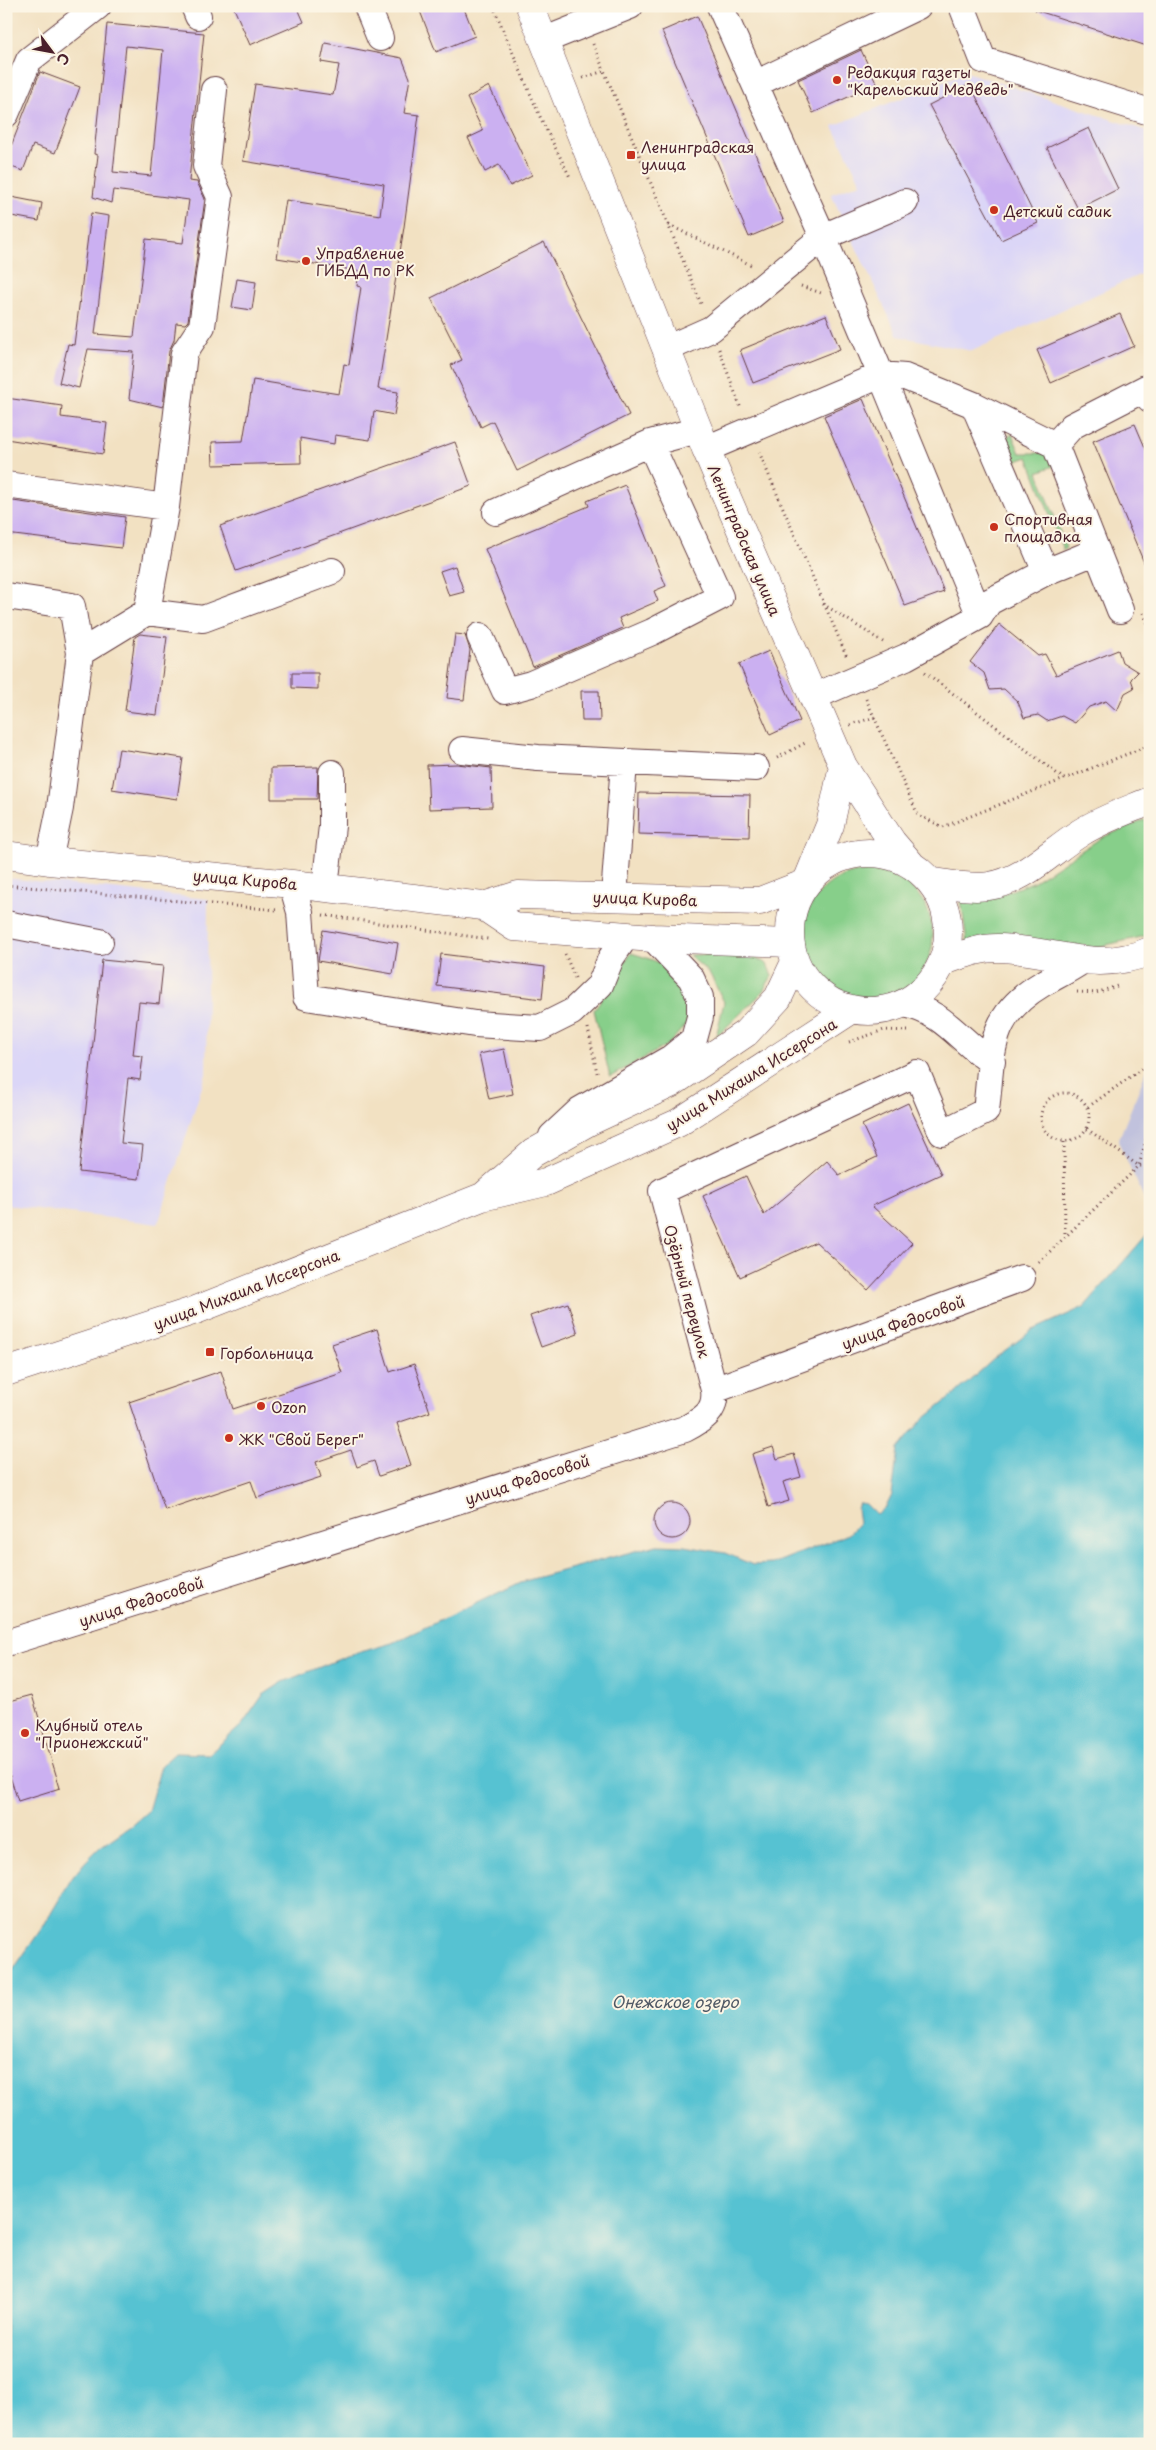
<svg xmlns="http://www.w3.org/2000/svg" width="1156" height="2450" font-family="'Playpen Sans',sans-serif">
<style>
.built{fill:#dbd6f7}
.industrial{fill:#c1c2dd}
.green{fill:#87cf8a;stroke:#68775a}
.water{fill:#57c2d2;stroke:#50707e}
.building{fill:#cbb0f1;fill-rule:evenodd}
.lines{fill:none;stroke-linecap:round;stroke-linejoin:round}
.minor-casing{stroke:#633c42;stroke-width:28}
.major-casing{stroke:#633c42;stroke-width:29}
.path{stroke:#633c42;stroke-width:3;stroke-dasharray:1 4;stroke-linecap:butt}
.minor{stroke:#fff;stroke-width:26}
.major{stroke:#fff;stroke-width:28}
.poi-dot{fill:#c8321e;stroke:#fcf5e5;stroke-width:2}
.labels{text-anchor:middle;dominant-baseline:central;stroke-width:4;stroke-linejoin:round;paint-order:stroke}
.poi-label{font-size:15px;fill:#4a1f2b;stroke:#fcf5e5;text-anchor:start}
.street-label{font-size:15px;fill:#4a1f2b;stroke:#fcf5e5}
.water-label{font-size:16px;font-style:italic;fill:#4f5865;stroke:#fcf5e5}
</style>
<rect width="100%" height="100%" fill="#fcf5e5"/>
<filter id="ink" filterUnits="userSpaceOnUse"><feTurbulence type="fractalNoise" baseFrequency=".02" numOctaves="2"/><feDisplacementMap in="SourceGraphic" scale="10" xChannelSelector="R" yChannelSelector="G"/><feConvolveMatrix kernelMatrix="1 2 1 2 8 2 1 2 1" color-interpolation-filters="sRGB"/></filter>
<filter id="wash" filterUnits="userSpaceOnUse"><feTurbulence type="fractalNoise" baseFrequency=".0096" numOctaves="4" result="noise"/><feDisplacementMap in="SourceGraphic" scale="20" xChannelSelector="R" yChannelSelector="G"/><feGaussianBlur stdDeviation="1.12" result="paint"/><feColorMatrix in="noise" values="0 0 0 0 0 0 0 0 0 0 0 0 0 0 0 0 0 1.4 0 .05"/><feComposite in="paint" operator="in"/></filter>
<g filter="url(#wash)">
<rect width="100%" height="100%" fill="#f2e1c2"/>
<!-- built -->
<path class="built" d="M966 72 1150 132V270L972 351 898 336 831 194 861 183 833 126Z
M6 878 208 899 206 1074 158 1224 6 1205Z"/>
<!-- industrial -->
<path class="industrial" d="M1150 1062V1211L1118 1141Z"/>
<!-- green -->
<path class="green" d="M1012 434 1020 453H1050L1056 465 1038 472 1066 548 1063 550 1028 457 1012 463 1003 439Z
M1150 818V935L1093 948 967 942 961 900 999 895 1033 882 1101 838Z
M803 936a65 65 0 1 1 130 0a65 65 0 1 1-130 0Z
M631 953C676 966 687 975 687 1023L669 1044 610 1077 594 1010Z
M749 954 767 964 772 976 761 994 716 1037 724 1002 710 974 689 955Z"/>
<!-- water -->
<path class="water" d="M1150 1231V2444H6V1980L44 1925 72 1878 85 1862 100 1847 132 1825 148 1811 161 1766 175 1753 209 1754 242 1725 263 1695 283 1682 347 1656 392 1643 521 1582 657 1545 685 1546 725 1553 753 1565 772 1564 849 1534 859 1523 857 1509 859 1503 866 1504 877 1515 886 1507 892 1495 898 1449 921 1421 956 1393 995 1358 1031 1331 1084 1307Z"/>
<g id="blocks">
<!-- building -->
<path class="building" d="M233 6H297L304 22 250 45Z
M418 6H463L475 36 436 52Z
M1036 6H1140L1150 10V47L1035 10Z
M697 16 784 222 749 237 662 31Z
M107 24 204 33 189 181 197 182 205 199 188 321 185 324 176 323 174 340 169 351 163 407 129 399 134 352 88 349 79 388 59 383 68 344 74 345 91 213 109 216 95 334 134 337 146 239 183 243 189 200 113 190 111 203 93 197 98 155 94 154ZM126 46 163 50 151 176 113 172Z
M325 43 402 58 410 78 404 113 419 115 404 227 378 389 398 392 394 415 374 411 370 440 335 435 334 444 300 438 301 463 213 465 212 442 243 441 253 380 339 394 344 364 349 365 361 287 357 286 359 271 277 258 286 200 380 215 384 184 243 161 255 84 333 95 339 65 321 62Z
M861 50 877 84 813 113 798 80Z
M40 72 80 87 55 153 33 145 23 171 6 165V159Z
M970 84 1038 223 1001 240 929 105Z
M489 86 532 175 510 186 499 165 485 172 468 138 483 131 467 98Z
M1089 128 1118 189 1078 209 1047 148Z
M6 196 42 203 39 221 6 215Z
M544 242 629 415 517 471 493 421 481 427 451 365 462 360 431 298Z
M237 279 256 282 252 310 232 307Z
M1120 314 1134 346 1051 383 1037 350Z
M826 315 840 349 753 383 740 350Z
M6 398 62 406 61 417 107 423 103 454 6 439Z
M863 399 944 592 905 606 824 416Z
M1135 424 1150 459V577L1093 441Z
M455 442 471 486 236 571 220 526Z
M625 485 666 586 654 591 658 601 619 618 623 628 533 667 485 549 589 506 587 501Z
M6 500 125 517 121 548 6 534Z
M455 566 464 592 449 596 440 571Z
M999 624 1038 656 1045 654 1056 675 1118 650 1122 662 1138 672 1131 679 1134 688 1125 693 1117 711 1106 701 1089 707 1075 723 1062 716 1047 721 1038 715 1024 718 1018 702 1004 689 990 690 984 673 970 662Z
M140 634 167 637 157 715 125 711 135 637Z
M455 634 465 635 470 650 464 700 447 698Z
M769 651 800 721 770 735 739 664Z
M292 673H318V689L292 688Z
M581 691H599L600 721H582Z
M119 749 183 758 177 799 112 789Z
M457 764 491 768 492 807 429 809 427 765Z
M318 767 317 799H271V768Z
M639 793 750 795 749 837 638 834Z
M323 930 398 943 393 974 318 961Z
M441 954 545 967 542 999 437 986Z
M102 960 163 966 159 1004 139 1002 133 1055 143 1056 140 1080 128 1078 121 1143 143 1145 139 1179 79 1172Z
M504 1049 513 1094 489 1099 479 1054Z
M908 1103 941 1174 872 1206 912 1243 868 1290 816 1242 740 1277 703 1196 746 1176 764 1215 827 1161 839 1175 877 1157 862 1125Z
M568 1303 578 1334 541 1347 530 1316Z
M377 1329 390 1372 414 1364 430 1412 397 1423 411 1465 379 1476 374 1461 357 1467 351 1450 316 1462 321 1477 257 1498 251 1481 165 1510 129 1402 221 1371 233 1409 342 1373 332 1344Z
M773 1447 777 1459 794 1454 801 1477 783 1482 789 1501 768 1507 752 1454Z
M654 1521a18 18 0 1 1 36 0a18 18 0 1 1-36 0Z
M32 1695 60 1788 18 1801 6 1764V1702Z"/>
</g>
</g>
<g filter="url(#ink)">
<use href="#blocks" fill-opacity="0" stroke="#633c42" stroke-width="1"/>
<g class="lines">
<defs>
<path id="minor" d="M194 6 198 16
M367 6 380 38
M962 6 983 60 1150 112
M545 40 630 6
M755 84 918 6
M6 114 29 60 98 6
M666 349 711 329 823 237 905 202
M974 405 1046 572
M1055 445 1120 610
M706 449 881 375 823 237 720 6
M6 485 166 507
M496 512 650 443 698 430
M6 596 72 606 80 653
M147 612 203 619 332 571
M980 616 881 375 905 377 974 405 1055 445 1072 426 1146 388 1150 399
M480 636 505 691 531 684 652 632 720 597 650 443
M813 697 906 657 980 616 989 602 1046 572 1097 551
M462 750 538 758 756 768
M49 861 60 808 80 653 147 612 166 507 184 353 202 326 220 197 206 166 214 90
M292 884 300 912 306 997 475 1024 540 1028 572 1012 600 985 611 958 626 936
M325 887 332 826V773
M614 897 624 763
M6 924 100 942
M904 1004C945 1012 960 1042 992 1062
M552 1136 580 1110 671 1058 694 1039 700 1017V997L691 978 653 938
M714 1390 1022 1278
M6 1643 685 1429C702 1420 717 1412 714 1390L662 1191 917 1073 942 1133 986 1111C993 1054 986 1017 1042 984 1056 976 1069 970 1082 961"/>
<path id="major" d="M530 6 706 449 843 766 892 842 910 863
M790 932a79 79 0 1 1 158 0a79 79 0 1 1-158 0Z
M6 855 49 861 292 884 483 906 518 895 760 901 806 883
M808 879 830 825 843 766
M932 882C950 884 970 889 989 886 1024 881 1051 851 1080 833 1102 819 1126 811 1150 801
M483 906 514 927 653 938 790 943
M944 961C962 955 981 947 1000 948 1053 950 1096 974 1150 951
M485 1195 533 1153 588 1122 672 1083 746 1033 778 998 795 962
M6 1372 196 1310 482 1197 546 1182 678 1123 851 1010"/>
</defs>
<!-- minor casing -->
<use href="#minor" class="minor-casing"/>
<!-- major casing -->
<use href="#major" class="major-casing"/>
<!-- path -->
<path class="path" d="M493 6 541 119 571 179
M593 44 702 306
M583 78 604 71
M669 225 753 266
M801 286 821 293
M719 349 741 409
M759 452 847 657
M823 604 883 642
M1143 613 1150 629
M925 672 1064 779
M866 699 918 815 943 827 1150 745
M850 725 875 717
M777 758 807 742
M6 885 277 910
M323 915 488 939
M565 954 575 978
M1077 992 1096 993 1117 986
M588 1028 597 1073
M849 1042 884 1030 908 1031
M1041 1117a24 24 0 1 1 48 0a24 24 0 1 1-48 0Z
M1088 1107 1150 1063
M1087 1129 1139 1166H1150
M1064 1142 1065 1236
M1039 1262 1139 1166 1150 1124"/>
<!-- minor -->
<use href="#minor" class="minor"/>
<!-- major -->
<use href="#major" class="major"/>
</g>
</g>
<!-- markers -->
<g class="poi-dot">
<circle cx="837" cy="80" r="5"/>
<rect x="626" y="150" width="10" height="10" rx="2.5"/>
<circle cx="994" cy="210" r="5"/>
<circle cx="306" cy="261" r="5"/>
<circle cx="994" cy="527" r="5"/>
<rect x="205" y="1347" width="10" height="10" rx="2.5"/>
<circle cx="261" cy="1406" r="5"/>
<circle cx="229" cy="1438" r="5"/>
<circle cx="25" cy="1733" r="5"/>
</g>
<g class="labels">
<!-- poi labels -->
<g class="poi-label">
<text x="847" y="71">Редакция газеты<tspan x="847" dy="17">"Карельский Медведь"</tspan></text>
<text x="641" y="146">Ленинградская<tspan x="641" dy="17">улица</tspan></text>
<text x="1004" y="210">Детский садик</text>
<text x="316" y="252">Управление<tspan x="316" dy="17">ГИБДД по РК</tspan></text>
<text x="1004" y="518">Спортивная<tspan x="1004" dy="17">площадка</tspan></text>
<text x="220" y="1352">Горбольница</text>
<text x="271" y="1406">Ozon</text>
<text x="239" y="1438">ЖК "Свой Берег"</text>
<text x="35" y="1724">Клубный отель<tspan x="35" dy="17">"Прионежский"</tspan></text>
</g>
<!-- street labels -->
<g class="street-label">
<text transform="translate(745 540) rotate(67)">Ленинградская улица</text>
<text transform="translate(245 879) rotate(5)">улица Кирова</text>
<text transform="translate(645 898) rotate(2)">улица Кирова</text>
<text transform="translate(751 1074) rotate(-32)">улица Михаила Иссерсона</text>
<text transform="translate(246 1289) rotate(-21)">улица Михаила Иссерсона</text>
<text transform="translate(688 1291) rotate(75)">Озёрный переулок</text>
<text transform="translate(903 1322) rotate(-20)">улица Федосовой</text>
<text transform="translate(527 1479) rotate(-18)">улица Федосовой</text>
<text transform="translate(141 1601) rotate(-18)">улица Федосовой</text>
</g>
<!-- water labels -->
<g class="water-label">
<text x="675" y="2001">Онежское озеро</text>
</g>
</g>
<!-- margin -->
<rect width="1156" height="2450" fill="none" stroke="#fcf5e5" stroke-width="25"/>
<!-- north arrow -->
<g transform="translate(52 52) rotate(122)" stroke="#fcf5e5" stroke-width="4" paint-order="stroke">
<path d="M0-4L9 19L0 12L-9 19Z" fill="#4a1f2b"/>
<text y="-8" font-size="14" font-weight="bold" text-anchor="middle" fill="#4a1f2b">С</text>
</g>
</svg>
